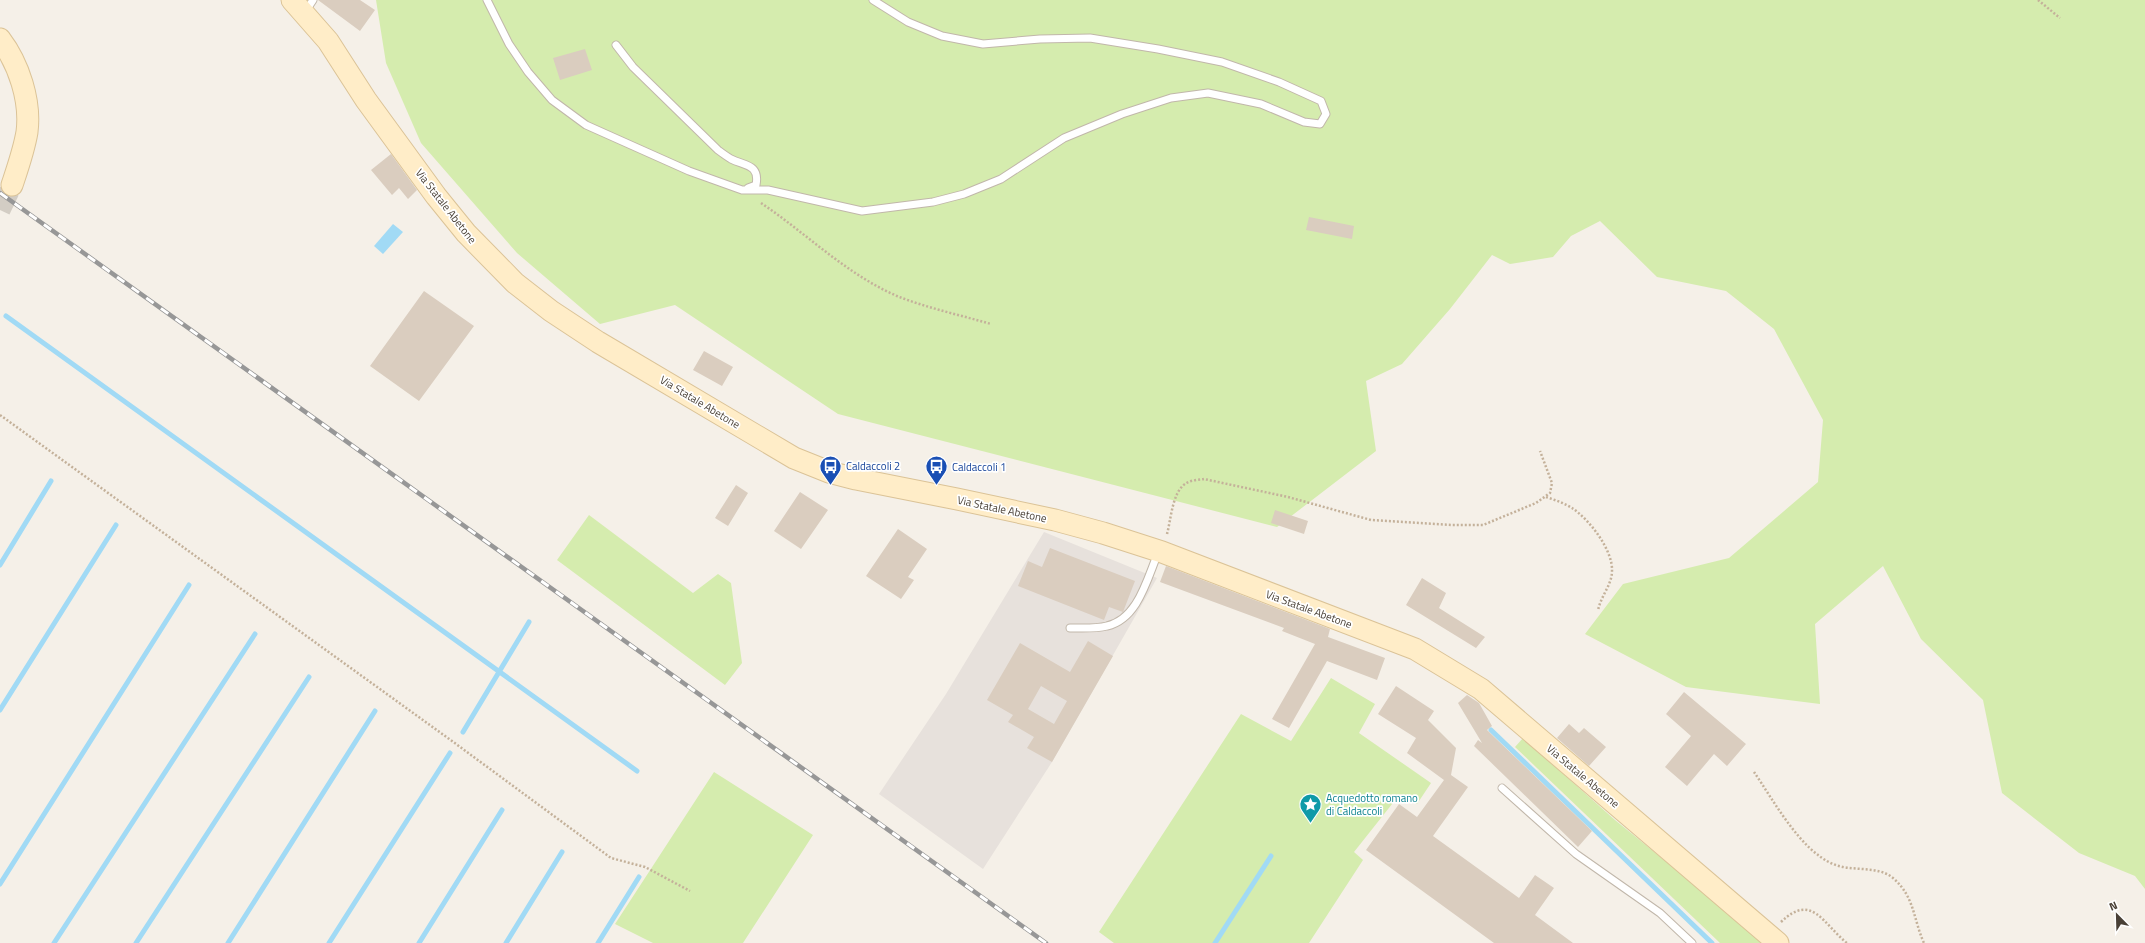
<svg xmlns="http://www.w3.org/2000/svg" width="2145" height="943" font-family="'Titillium Web',sans-serif">
<style>
.industrial{fill:#e7e1dc}
.green{fill:#d5ecae}
.water{fill:#a1daf5}
.lines{fill:none;stroke-linecap:round;stroke-linejoin:round}
.stream{stroke:#a1daf5;stroke-width:5}
.building{fill:#dacdbf;fill-rule:evenodd}
.secondary-tunnel{stroke:#d3cdc4;stroke-width:21;stroke-dasharray:21 10;stroke-linecap:butt}
.lane-casing{stroke:#c1b7aa;stroke-width:9}
.secondary-casing{stroke:#dbc397;stroke-width:23}
.path{stroke:#c4b19a;stroke-width:2.5;stroke-dasharray:2 2;stroke-linecap:butt}
.lane{stroke:#fff;stroke-width:7}
.secondary{stroke:#ffedc8;stroke-width:21}
.rail-casing{stroke:#979797;stroke-width:4.5}
.rail{stroke:#fff;stroke-width:3;stroke-dasharray:9;stroke-linecap:butt}
.labels{text-anchor:middle;dominant-baseline:central;stroke-width:3.5;stroke-linejoin:round;paint-order:stroke}
.street-label{font-size:11px;fill:#494036;stroke:#fff}
.transit-label{font-size:11px;fill:#164399;stroke:#fff;text-anchor:start}
.culture-label{font-size:11px;fill:#0d838f;stroke:#fff;text-anchor:start}
</style>
<rect width="100%" height="100%" fill="#f5f0e8"/>
<!-- industrial -->
<path class="industrial" d="M1044 532 1157 578 1052 762 983 869 879 794 946 694Z"/>
<!-- green -->
<path class="green" d="M376 0H2145V889L2135 876 2079 853 2002 793 1983 700 1921 639 1883 566 1815 624 1820 704 1686 687 1585 634 1623 584 1729 558 1818 482 1823 420 1774 329 1726 291 1657 277 1600 221 1571 236 1553 257 1510 264 1492 255 1450 309 1402 364 1366 381 1376 451 1277 527 838 414 675 305 600 324 517 253 421 143 386 63Z
M589 515 693 593 718 574 731 583 742 663 725 685 557 560Z
M1331 678 1375 704 1359 733 1431 783 1417 804 1400 794 1354 852 1363 860 1309 943H1114L1099 932 1241 714 1291 741Z
M1523 738 1615 820 1766 943H1720L1515 747Z
M714 772 813 835 743 943H653L615 924Z"/>
<!-- water -->
<path class="water" d="M393 224 403 232 383 254 374 246Z"/>
<g class="lines">
<!-- stream -->
<path class="stream" d="M6 316 637 771
M0 565 51 481
M0 710 116 525
M1491 730 1712 943
M463 732 529 622
M0 884 189 585
M54 943 255 634
M136 943 309 677
M228 943 375 711
M329 943 450 753
M419 943 502 810
M506 943 562 852
M598 943 639 877
M1215 943 1271 856"/>
</g>
<!-- building -->
<path class="building" d="M318 0H360L375 10 360 31Z
M585 49 592 70 560 80 553 58Z
M391 154 417 190 408 199 399 188 392 195 371 170Z
M1309 217 1354 226 1352 239 1306 230Z
M424 291 474 326 419 401 370 366Z
M704 351 733 367 722 386 693 370Z
M736 485 748 493 728 526 715 518Z
M800 492 828 510 801 549 774 531Z
M1275 510 1308 521 1304 534 1271 523Z
M898 529 927 549 908 577 914 580 901 599 866 576Z
M1050 548 1135 581 1123 612 1109 607 1104 620 1018 586 1028 561 1042 567Z
M1166 566 1330 629 1328 637 1385 658 1377 680 1327 661 1289 728 1272 719 1315 644 1282 631 1284 628 1160 582Z
M1422 578 1446 593 1439 608 1485 637 1476 648 1406 605Z
M1088 641 1113 656 1052 762 1027 748 1034 737 1008 722 1013 715 987 700 1020 643 1070 672ZM1041 686 1067 701 1054 724 1028 709Z
M1396 686 1434 711 1428 720 1456 748 1451 775 1468 787 1433 836 1519 898 1535 875 1554 888 1535 915 1573 943H1494L1366 850 1399 804 1417 817 1444 780 1407 753 1416 738 1378 714Z
M1684 692 1746 744 1727 766 1714 754 1687 786 1665 767 1691 736 1666 714Z
M1467 695 1479 703 1492 726 1487 730 1592 831 1578 847 1474 746 1478 740 1482 743 1458 703Z
M1569 724 1579 733 1584 728 1606 747 1589 766 1557 738Z"/>
<g class="lines">
<!-- secondary-tunnel -->
<path class="secondary-tunnel" d="M0 210 12 185"/>
<defs>
<path id="lane" d="M487 0 509 44 528 72 552 100 586 125 689 171 742 190H768L862 211 933 202 964 194 1001 179 1064 138 1122 114 1171 98 1208 93 1261 104 1304 122 1320 124 1326 114 1321 101 1279 82 1222 62 1158 49 1090 38 1040 39 983 44 942 36 908 22 873 0
M305 12 313 0
M616 45 633 67 718 150C722 153 726 156 731 159 745 166 760 164 756 185L748 188
M1070 628C1082 628 1095 629 1107 626 1138 619 1147 579 1158 553
M1502 788 1576 854 1660 913 1692 943"/>
<path id="secondary" d="M292 0 328 41 366 100 436 196 466 233 515 283 551 311 598 342 794 458 829 472 856 479 957 499 1055 520 1103 533 1162 552 1415 649 1481 689 1778 943
M0 39C19 64 31 101 27 132 24 150 18 167 12 185"/>
</defs>
<!-- lane casing -->
<use href="#lane" class="lane-casing"/>
<!-- secondary casing -->
<use href="#secondary" class="secondary-casing"/>
<!-- path -->
<path class="path" d="M2038 0 2060 18
M761 203C806 233 846 274 897 296 927 308 960 315 991 324
M0 415 452 741 611 858 645 867 690 891
M1546 497C1555 500 1564 503 1572 508 1589 519 1613 550 1612 571 1612 585 1600 597 1598 611
M1167 534C1171 520 1172 493 1185 484 1190 480 1198 480 1204 479L1288 497 1371 520 1452 525H1483L1536 503 1550 493 1552 483 1540 451
M1754 772C1774 801 1800 850 1833 864 1851 872 1878 865 1893 878 1915 897 1913 919 1924 943
M1781 922C1812 892 1823 924 1847 943"/>
<!-- lane -->
<use href="#lane" class="lane"/>
<!-- secondary -->
<use href="#secondary" class="secondary"/>
<defs>
<path id="rail" d="M0 193 1046 943"/>
</defs>
<!-- rail casing -->
<use href="#rail" class="rail-casing"/>
<!-- rail -->
<use href="#rail" class="rail"/>
</g>
<!-- icons -->
<defs>
<symbol id="bus-pin" viewBox="-11 -11 22 30"><path d="M0 17L-7.5 6A9.5 9.5 0 1 1 7.5 6Z" fill="#1a4fb4" stroke="#fff"/><path d="M-5-6H5V4H4V6H2V4H-2V6H-4V4H-5ZM-3.5-4V0h7V-4ZM-3.5 1.2v1.5H-2V1.2ZM2 1.2v1.5H3.5V1.2Z" fill="#fff"/></symbol>
<symbol id="sight-pin" viewBox="-11 -11 22 30"><path d="M0 17L-7.5 6A9.5 9.5 0 1 1 7.5 6Z" fill="#0f9aa8" stroke="#fff"/><path d="M0-6L1.8-2.2L6-1.7L2.9 1.2L3.7 5.4L0 3.3L-3.7 5.4L-2.9 1.2L-6-1.7L-1.8-2.2Z" fill="#fff"/></symbol>
</defs>
<g fill-rule="evenodd">
<use href="#bus-pin" x="818" y="454" width="25" height="34"/>
<use href="#bus-pin" x="924" y="454" width="25" height="34"/>
<use href="#sight-pin" x="1298" y="792" width="25" height="34"/>
</g>
<g class="labels">
<!-- street labels -->
<g class="street-label">
<text transform="translate(446 206) rotate(52)">Via Statale Abetone</text>
<text transform="translate(700 402) rotate(31)">Via Statale Abetone</text>
<text transform="translate(1002 509) rotate(12)">Via Statale Abetone</text>
<text transform="translate(1309 609) rotate(20)">Via Statale Abetone</text>
<text transform="translate(1583 776) rotate(40)">Via Statale Abetone</text>
</g>
<!-- transit labels -->
<g class="transit-label">
<text x="846" y="466">Caldaccoli 2</text>
<text x="952" y="467">Caldaccoli 1</text>
</g>
<!-- culture labels -->
<g class="culture-label">
<text x="1326" y="798">Acquedotto romano<tspan x="1326" dy="13">di Caldaccoli</tspan></text>
</g>
</g>
<!-- north arrow -->
<g transform="translate(2117 915) rotate(337)" stroke="#ffffff" stroke-width="3" paint-order="stroke">
<path d="M0-3L7 15L0 10L-7 15Z" fill="#494036"/>
<text y="-6" font-size="11" font-weight="bold" text-anchor="middle" fill="#494036">N</text>
</g>
</svg>
